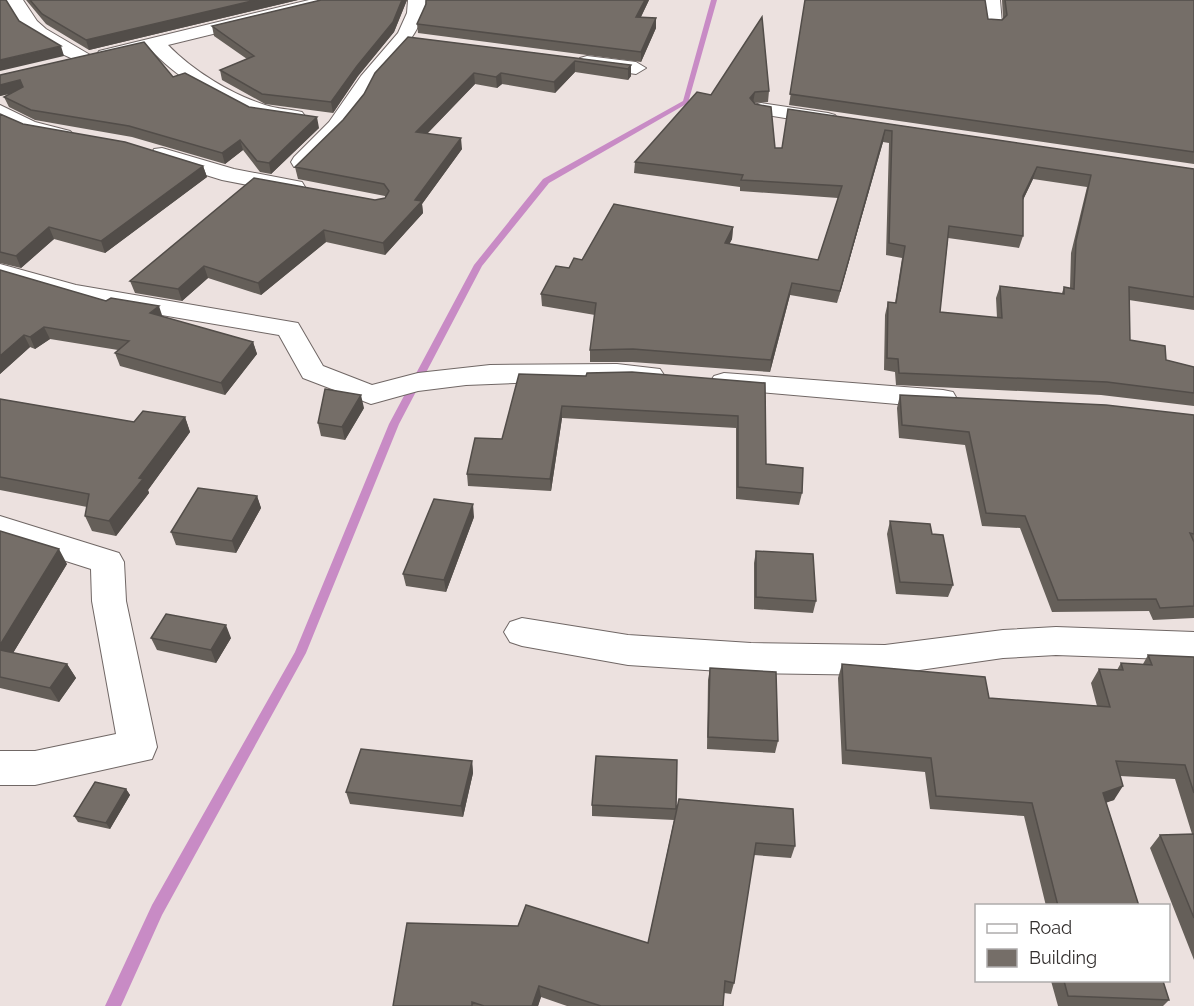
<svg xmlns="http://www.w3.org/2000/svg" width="1194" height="1006" font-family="Raleway,sans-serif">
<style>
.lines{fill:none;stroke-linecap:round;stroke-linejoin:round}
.stream{fill:#c88bc5;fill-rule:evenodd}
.minor-casing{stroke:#706765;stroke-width:2}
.minor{fill:#fff;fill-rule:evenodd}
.wall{fill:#655f59;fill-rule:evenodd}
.shaded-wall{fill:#524d49}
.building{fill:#756e68;stroke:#524d49;stroke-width:1.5;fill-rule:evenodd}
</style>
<rect width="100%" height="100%" fill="#ece1df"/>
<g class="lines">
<!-- stream -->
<path class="stream" d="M711 0H717L688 103 549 183 482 266 399 424 306 653 162 915 121 1006H105L152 905 295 652 389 424 474 265 543 179 683 101Z"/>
<defs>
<path id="minor" d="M5 0H23L37 21 46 29 97 59 95 63C80 67 34 40 23 28 16 20 11 9 5 0Z
M309 0H339L336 4 168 45C193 71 231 94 265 105 277 109 290 109 302 112L305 116 302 120C256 132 181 82 151 50L106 61 97 55 99 51Z
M408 0H426C422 37 395 54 376 82 356 113 338 142 310 167H294L291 162 294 157 329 122 361 76 398 33 407 13Z
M982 0H1000L1002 24 999 28H987Z
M587 56 636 62 646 68 636 74 580 66 577 62 580 58Z
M761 103 828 113 835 115 838 119 835 123 828 125 754 113 751 109 754 105Z
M0 105 35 122 70 131 74 135 70 139C48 145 19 130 0 120Z
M162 148 234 169 302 182 305 187 302 192 294 194 222 180 154 159 151 154 154 149Z
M0 264 76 285 298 323 323 366 372 385 418 373 490 365 617 364 660 369 664 375 660 381 650 384 539 382 466 385 418 391 371 404 303 378 279 335 73 300 0 279Z
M724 373 943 390 953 392 957 399 953 406 943 408 714 388 710 382 714 376Z
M0 516 119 553 124 562 126 601 157 747 152 759 35 785H0V751H35L116 734 92 601 91 569 0 540Z
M522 618 628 635 751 643 885 645 1003 630 1056 627 1194 632V660L1056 655 1003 658 885 675 751 673 628 665 522 646 510 642 504 632 510 622Z"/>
</defs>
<!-- minor casing -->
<use href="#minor" class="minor-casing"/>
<!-- minor -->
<use href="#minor" class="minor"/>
</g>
<!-- wall -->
<path class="wall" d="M26 0H298L89 50 46 24Z
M321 0H407L394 32 358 76 333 113 265 104 222 80 220 70 247 59 214 36 212 26Z
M426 0H649L641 17 656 28 641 62 418 33 417 24 426 4Z
M805 0 988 19 1002 20 1003 18 1002 0H1194V164L789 105Z
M408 37 631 65V76L628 80 575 72 555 93 502 84 497 88 475 84 427 134 462 149 422 204 423 213 385 255 326 242 261 295 208 278 182 301 135 293 130 281 385 198V196L298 179 295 167 343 120 364 94Z
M0 75 173 77 249 107 319 128 271 174 260 172 243 150 225 164 132 137 35 120 9 107 4 97 9 94 0 96Z
M769 91 768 102 754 103 775 148H782L788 109 1194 169V310L1129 300 1130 340 1166 360 1194 367V406L1101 395 896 385 895 372 884 370 885 315 888 302 895 303 902 258 886 255 889 143 883 142 837 303 790 295 770 372 632 362H590V350L595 315 542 306 541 294 569 268 582 260 733 227 732 239 729 244 818 260 838 198 740 191V187L634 173 635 162 711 95ZM1033 179 1087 187 1071 253 1070 288 1064 287 1062 293 1000 286 996 298 997 318 940 312 948 238 1019 248 1023 236V200Z
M0 114 23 124 203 166 207 177 105 253 54 239 21 268 0 263Z
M0 270 106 301 253 342 257 354 225 395 120 366 115 353 118 350 50 339 35 349 30 347 0 374Z
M586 376 765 383 766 464 802 493 799 505 736 499V428L562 418 551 491 468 486 467 474 502 439Z
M900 395 1194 415V618L1153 620 1149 611 1052 612 1020 528 982 526 965 445 899 438 897 408Z
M0 399 134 422 185 417 190 432 148 490 149 493 116 536 92 531 85 516 87 507 0 490Z
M364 408 345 440 321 436 318 423Z
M257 496 261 508 236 553 176 545 171 532Z
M474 517 446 592 406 586 403 574Z
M890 521 953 585 948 597 896 594 887 534Z
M0 531 67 564 13 653 67 664 76 678 59 702 0 688Z
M756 551 816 601 813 613 754 609V563Z
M151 638H231L216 663 157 650Z
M1148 655 1194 657V960L1150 848 1160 835 1192 834 1175 779 1120 776 1114 800 1106 802 1139 906H1046L1024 816 930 809 925 772 842 764 838 678 842 664 989 698 1097 706 1091 683 1099 669 1117 670 1121 663 1143 664Z
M710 668 778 741 775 753 707 749 708 680Z
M472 761 473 773 463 817 350 804 346 792Z
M126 789 130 795 110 829 78 822 74 816Z
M592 805 676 809 795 846 791 858 754 855 734 983 731 994 724 993 723 1006H567L541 997 538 1006H393L648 943 674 820 592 816Z
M1051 981H1163L1169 1000 1163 1006H1058Z"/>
<!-- shaded-wall -->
<path class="shaded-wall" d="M256 0H298L89 50 86 40Z
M402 0H407L394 32 358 76 333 113 331 102Z
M645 0H649L636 27V17Z
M656 18V28L641 62V52Z
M61 46 64 56 0 71V60Z
M575 61V72L555 93 554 82Z
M631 65V76L628 80V69Z
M474 73 475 84 417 144 416 132Z
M501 73 502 84 497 88 496 77Z
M20 80 24 90 0 96V85Z
M755 92 753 103 750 98Z
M317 117 319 128 271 174 269 163Z
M885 130 883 142 837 303 840 291Z
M461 138 462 149 422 204 423 213 385 255 383 243Z
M240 140 243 150 225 164 222 153Z
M203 166 207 177 105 253 101 241Z
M1037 167 1033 179 1019 208 1023 196Z
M49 227 54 239 21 268 16 256Z
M733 227 732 239 724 255 725 243Z
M324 230 326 242 261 295 258 283Z
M204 266 208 278 182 301 178 289Z
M792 283 790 295 770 372 771 360Z
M159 306 163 318 150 313Z
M44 327 50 339 35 349 30 337Z
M24 335 30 347 0 374V356Z
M253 342 257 354 225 395 221 383Z
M361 395 364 408 345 440 342 427Z
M562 406V418L551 491 550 479Z
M185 417 190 432 148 490 149 493 116 536 109 521 139 478Z
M257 496 261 508 236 553 232 541Z
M473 504 474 517 446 592 444 580Z
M59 549 67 564 7 663 0 654V645Z
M226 625 231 638 216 663 211 650Z
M67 664 76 678 59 702 50 688Z
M472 761 473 773 463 817 461 806Z
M1123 786 1114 800 1094 807 1103 793Z
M126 789 130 795 110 829 106 823Z
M539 986 541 997 538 1006H532Z"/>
<!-- building -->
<path class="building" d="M0 0H6L19 21 61 46 0 60Z
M30 0H256L86 40 42 14Z
M321 0H402L393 22 357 66 331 102 262 94 220 70 254 56 212 26Z
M426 0H645L636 17 656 18 641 52 417 24 426 4Z
M805 0H985L988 19 1002 20 1007 15 1005 0H1194V152L790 94Z
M762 17 769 91 755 92 750 98 755 104 771 107 775 148H782L788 109 1194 169V297L1129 287 1130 340 1165 346 1166 360 1194 367V393L1107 382 899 373 898 359 887 358 888 302 896 303 905 246 889 243 892 131 885 130 840 291 792 283 771 360 633 349 590 350 596 303 541 294 556 266 569 268 574 258 582 260 614 204 733 227 725 243 818 260 842 186 741 180 743 175 635 162 697 92 711 95ZM1037 167 1091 175 1076 241 1074 289 1064 287V294L1000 286 1002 318 940 312 949 226 1023 236V196Z
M408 37 631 65 628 69 575 61 554 82 501 73 496 77 474 73 416 132 461 138 415 200 422 201 383 243 324 230 258 283 204 266 178 289 130 281 254 178 375 200 385 198 389 191 384 184 295 167 343 120 364 94 375 73Z
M144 42 173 77 185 73 249 107 317 117 269 163 257 161 240 140 222 153 129 126 31 110 4 97 23 87 20 80 0 85V75Z
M0 114 23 124 125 142 203 166 101 241 49 227 16 256 0 252Z
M0 270 106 301 111 298 159 306 150 313 253 342 221 383 115 353 129 341 44 327 30 337 24 335 0 356Z
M632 372 765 383 766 464 803 468 802 493 738 487V416L562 406 550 479 467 474 475 438 502 439 519 374 586 376 587 373Z
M325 389 361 395 342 427 318 423Z
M900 395 1106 405 1194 415V534L1190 533 1194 542V606L1160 608 1156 599 1058 600 1025 516 986 513 969 432 902 425Z
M0 399 134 422 143 411 185 417 139 478 143 479 109 521 85 516 89 494 0 477Z
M198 488 257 496 232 541 171 532Z
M434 499 473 504 444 580 403 574Z
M890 521 930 524 932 534 943 535 953 585 900 582Z
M0 531 59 549 0 645Z
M756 551 813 554 816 601 756 597Z
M166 614 226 625 211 650 151 638Z
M0 650 67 664 50 688 0 677Z
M1148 655 1194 657V793L1185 765 1116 761 1123 786 1103 793 1139 906H1058L1032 803 936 796 931 758 846 750 842 664 985 677 989 698 1110 707 1099 669 1123 670 1121 663 1152 665Z
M710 668 776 672 778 741 708 737Z
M361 749 472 761 461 806 346 792Z
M596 756 677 760 676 809 592 805Z
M95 782 126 789 106 823 74 816Z
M679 799 793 809 795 846 756 843 734 983 725 981 723 1006H601L539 986 532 1006H484L472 1002V1006H393L407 923 518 926 526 905 648 943Z
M1194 834V918L1160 835Z
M1064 981H1163L1169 1000 1068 996Z"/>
<!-- legend -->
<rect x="975" y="904" width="195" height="78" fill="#ffffff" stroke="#aeacac" stroke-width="1.5"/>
<rect x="987" y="924" width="30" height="9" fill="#ffffff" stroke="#aeacac" stroke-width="1.5"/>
<text x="1029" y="934" font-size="18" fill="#34302f">Road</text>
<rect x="987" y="949" width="30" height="18" fill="#756e68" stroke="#aeacac" stroke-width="1.5"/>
<text x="1029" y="964" font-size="18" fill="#34302f">Building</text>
</svg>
